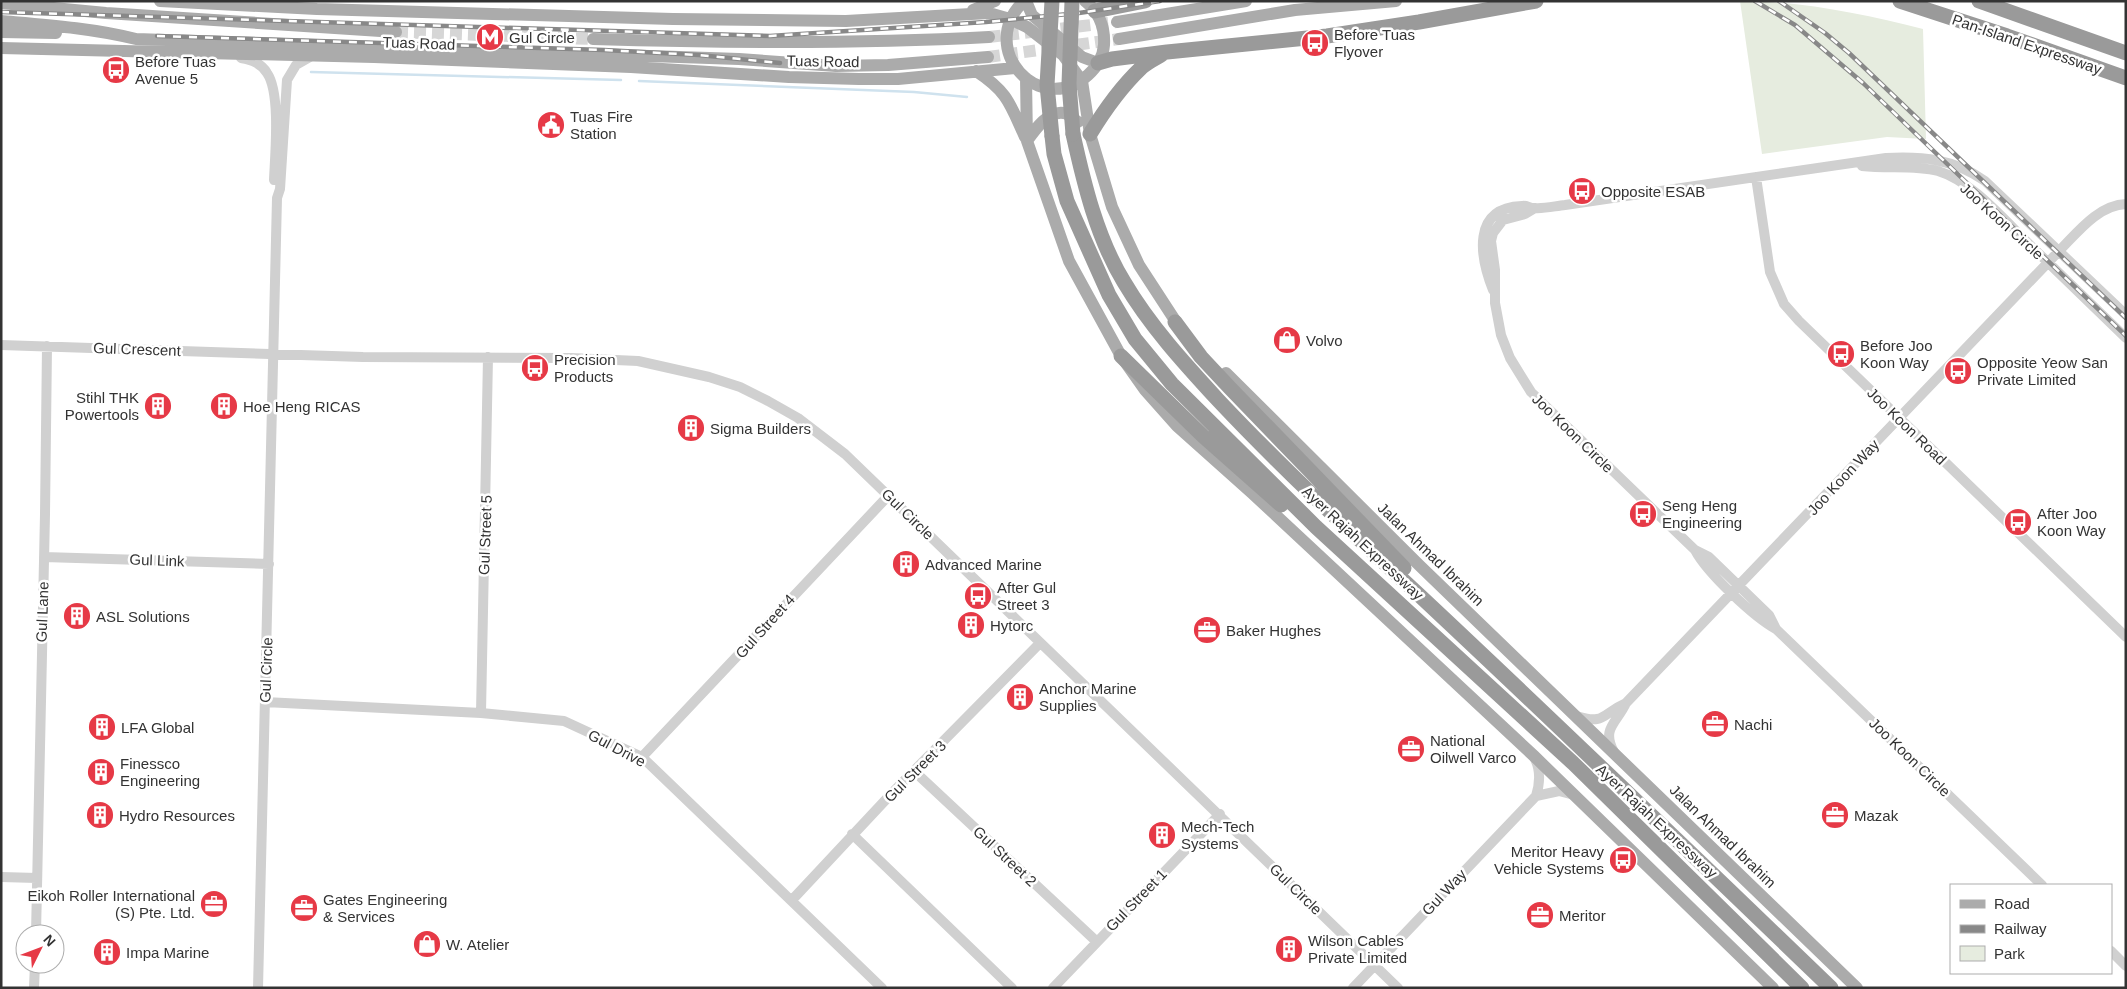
<svg xmlns="http://www.w3.org/2000/svg" width="2127" height="989" font-family="Helvetica,sans-serif">
<style>
.green{fill:#e6ecdf}
.lines{fill:none;stroke-linecap:round;stroke-linejoin:round}
.stream{stroke:#cfe2ee;stroke-width:2.5}
.major-tunnel{stroke:#d6d6d6;stroke-width:12;stroke-dasharray:12 6;stroke-linecap:butt}
.minor{stroke:#d0d0d0;stroke-width:10}
.major{stroke:#ababab;stroke-width:12}
.highway{stroke:#9a9a9a;stroke-width:15}
.rail-casing{stroke:#888;stroke-width:4.5}
.rail{stroke:#fff;stroke-width:2.5;stroke-dasharray:8;stroke-linecap:butt}
.highway-bridge{stroke:#9a9a9a;stroke-width:15}
.labels{text-anchor:middle;dominant-baseline:central;stroke-width:5;stroke-linejoin:round;paint-order:stroke}
.poi-label{font-size:15px;fill:#333;stroke:#fff;text-anchor:start}
.street-label{font-size:15px;fill:#333;stroke:#fff}
</style>
<rect width="100%" height="100%" fill="#fff"/>
<!-- green -->
<path class="green" d="M1740 1C1802 1 1863 14 1923 29L1926 139 1887 137 1762 154Z"/>
<g class="lines">
<!-- stream -->
<path class="stream" d="M311 72 621 80
M639 81 914 92 967 97"/>
<!-- major-tunnel -->
<path class="major-tunnel" d="M396 32 593 39
M989 37 1117 22
M988 57 1119 39"/>
<!-- minor -->
<path class="minor" d="M241 58C252 60 261 63 267 73 281 93 275 155 274 180
M1862 166C1888 169 1914 165 1938 171 1972 181 2005 221 2030 245 2062 276 2094 307 2126 338
M1756 177 1770 272 1784 304 1799 321 2126 637
M1535 208 1525 214 1503 220 1493 233 1491 241 1495 270V303L1501 335 1510 358 1531 392 1695 550 1709 557 1769 615 1776 629
M1493 290C1480 257 1471 208 1522 206 1526 205 1530 208 1534 208 1544 209 1555 206 1565 205L1886 158C1923 156 1954 159 1985 181L2126 315
M1 345 363 357 571 358 638 361 709 377 740 387 768 401 798 418 845 454 1398 988
M1695 550C1707 573 1754 617 1776 629L2042 885
M44 557 269 564
M265 702 481 713 564 721 642 757 882 988
M481 713 488 357
M1576 716C1606 725 1601 714 1626 703
M1614 752C1601 728 1617 723 1626 703L2059 251C2077 233 2098 205 2126 204
M642 757 889 495
M1535 759C1541 771 1540 783 1536 796
M914 771 1096 941
M852 834 1012 988
M1 877 37 878
M792 900 893 792 1040 643
M36 934 45 514 47 346
M2111 951 2126 966
M34 988 35 964
M258 988 277 198 280 189 287 80 296 65 310 57
M1053 988 1220 814
M1353 988 1536 796 1559 791 1574 795"/>
<!-- major -->
<path class="major" d="M160 1 317 9 673 19 846 21 989 13 1010 19 1027 27 1063 55 1082 81 1090 134 1112 207 1139 265 1180 328
M1024 1C975 48 1040 119 1088 75 1097 67 1103 57 1104 45 1105 28 1099 12 1085 1
M1026 1 1032 15 1082 57 1098 63
M1 3 106 13 396 32
M973 10 995 1
M1 21C47 25 92 28 136 39L739 59 836 66 888 65 988 57
M1117 22 1246 1
M1 32 56 33
M593 39C725 43 857 44 989 37
M1119 39 1295 10 1396 1
M1 48 374 57 631 67 789 77 859 79H898L1015 68
M976 71C1008 92 1010 104 1025 137
M1026 78 1027 141 1069 261 1121 356 1145 390 1177 426 1252 493 1534 756 1773 988
M1027 141C1034 131 1048 110 1064 113 1068 114 1074 119 1078 122
M1226 373 1419 565 1857 988"/>
<!-- highway -->
<path class="highway" d="M1900 1 2007 36 2126 78
M1979 1 2126 53
M1095 11 1145 1
M1098 63 1112 59 1167 52 1327 36 1419 22 1536 1
M1073 134C1084 184 1097 238 1124 282 1150 326 1184 363 1218 400 1282 468 1350 531 1418 594 1557 724 1694 856 1831 988
M1090 134C1104 111 1121 87 1141 68 1146 63 1154 59 1161 55
M1052 136 1054 154 1067 201 1109 295 1135 339 1172 384 1316 527 1573 763 1802 988
M1175 322 1201 357 1230 388 1404 568
M1121 356 1203 436 1281 505"/>
<defs>
<path id="rail" d="M1755 1 1795 25 1863 83 2126 336
M1779 1 1825 33 1849 53 2126 318
M1 12 770 36 986 22 1079 13 1160 1
M157 36 604 50 699 55 780 63"/>
</defs>
<!-- rail casing -->
<use href="#rail" class="rail-casing"/>
<!-- rail -->
<use href="#rail" class="rail"/>
<!-- highway-bridge -->
<path class="highway-bridge" d="M1052 1 1047 85 1052 136
M1072 1 1069 84 1073 134"/>
</g>
<!-- icons -->
<defs>
<symbol id="metro-disc" viewBox="-11 -11 22 22"><circle r="9.5" fill="#e63946" stroke="#fff"/><path d="M-5.5 5V-5H-3L0 0L3-5H5.5V5H3V-.5L0 4L-3-.5V5Z" fill="#fff"/></symbol>
<symbol id="bus-disc" viewBox="-11 -11 22 22"><circle r="9.5" fill="#e63946" stroke="#fff"/><path d="M-5-6H5V4H4V6H2V4H-2V6H-4V4H-5ZM-3.5-4V0h7V-4ZM-3.5 1.2v1.5H-2V1.2ZM2 1.2v1.5H3.5V1.2Z" fill="#fff"/></symbol>
<symbol id="civic-disc" viewBox="-11 -11 22 22"><circle r="9.5" fill="#e63946" stroke="#fff"/><path d="M-.6-6.5H3V-4.5H.6V-3L4-1V1h2V6H-6V1h2V-1L-.6-3ZM-1.2 2.5V6h2.4V2.5Z" fill="#fff"/></symbol>
<symbol id="shop-disc" viewBox="-11 -11 22 22"><circle r="9.5" fill="#e63946" stroke="#fff"/><path d="M-5-2.5h2.3a2.7 3.5 0 0 1 5.4 0H5L5.5 6h-11ZM-1.5-2.5h3a1.5 2.3 0 0 0-3 0Z" fill="#fff"/></symbol>
<symbol id="building-disc" viewBox="-11 -11 22 22"><circle r="9.5" fill="#e63946" stroke="#fff"/><path d="M-4-6H4V6H1V3H-1V6H-4ZM-2.5-4.3h1.7v1.8h-1.7ZM.8-4.3h1.7v1.8H.8ZM-2.5-1h1.7V.8h-1.7ZM.8-1h1.7V.8H.8Z" fill="#fff"/></symbol>
<symbol id="office-disc" viewBox="-11 -11 22 22"><circle r="9.5" fill="#e63946" stroke="#fff"/><path d="M-6-3h4V-5.5h4V-3h4V5H-6ZM-1-4.5V-3h2v-1.5ZM-6 0V1H6V0Z" fill="#fff"/></symbol>
</defs>
<g fill-rule="evenodd">
<use href="#metro-disc" x="474" y="21" width="32" height="32"/>
<use href="#bus-disc" x="1299" y="27" width="32" height="32"/>
<use href="#bus-disc" x="100" y="54" width="32" height="32"/>
<use href="#civic-disc" x="535" y="109" width="32" height="32"/>
<use href="#bus-disc" x="1566" y="175" width="32" height="32"/>
<use href="#shop-disc" x="1271" y="324" width="32" height="32"/>
<use href="#bus-disc" x="1825" y="338" width="32" height="32"/>
<use href="#bus-disc" x="519" y="352" width="32" height="32"/>
<use href="#bus-disc" x="1942" y="355" width="32" height="32"/>
<use href="#building-disc" x="142" y="390" width="32" height="32"/>
<use href="#building-disc" x="208" y="390" width="32" height="32"/>
<use href="#building-disc" x="675" y="412" width="32" height="32"/>
<use href="#bus-disc" x="1627" y="498" width="32" height="32"/>
<use href="#bus-disc" x="2002" y="506" width="32" height="32"/>
<use href="#building-disc" x="890" y="548" width="32" height="32"/>
<use href="#bus-disc" x="962" y="580" width="32" height="32"/>
<use href="#building-disc" x="61" y="600" width="32" height="32"/>
<use href="#building-disc" x="955" y="609" width="32" height="32"/>
<use href="#office-disc" x="1191" y="614" width="32" height="32"/>
<use href="#building-disc" x="1004" y="681" width="32" height="32"/>
<use href="#office-disc" x="1699" y="708" width="32" height="32"/>
<use href="#building-disc" x="86" y="711" width="32" height="32"/>
<use href="#office-disc" x="1395" y="733" width="32" height="32"/>
<use href="#building-disc" x="85" y="756" width="32" height="32"/>
<use href="#building-disc" x="84" y="799" width="32" height="32"/>
<use href="#office-disc" x="1819" y="799" width="32" height="32"/>
<use href="#building-disc" x="1146" y="819" width="32" height="32"/>
<use href="#bus-disc" x="1607" y="844" width="32" height="32"/>
<use href="#office-disc" x="198" y="888" width="32" height="32"/>
<use href="#office-disc" x="288" y="892" width="32" height="32"/>
<use href="#office-disc" x="1524" y="899" width="32" height="32"/>
<use href="#shop-disc" x="411" y="928" width="32" height="32"/>
<use href="#building-disc" x="1273" y="933" width="32" height="32"/>
<use href="#building-disc" x="91" y="936" width="32" height="32"/>
</g>
<g class="labels">
<!-- poi labels -->
<g class="poi-label">
<text x="1334" y="34">Before Tuas<tspan x="1334" dy="17">Flyover</tspan></text>
<text x="509" y="37">Gul Circle</text>
<text x="135" y="61">Before Tuas<tspan x="135" dy="17">Avenue 5</tspan></text>
<text x="570" y="116">Tuas Fire<tspan x="570" dy="17">Station</tspan></text>
<text x="1601" y="191">Opposite ESAB</text>
<text x="1306" y="340">Volvo</text>
<text x="1860" y="345">Before Joo<tspan x="1860" dy="17">Koon Way</tspan></text>
<text x="554" y="359">Precision<tspan x="554" dy="17">Products</tspan></text>
<text x="1977" y="362">Opposite Yeow San<tspan x="1977" dy="17">Private Limited</tspan></text>
<text x="139" y="397" text-anchor="end">Stihl THK<tspan x="139" dy="17">Powertools</tspan></text>
<text x="243" y="406">Hoe Heng RICAS</text>
<text x="710" y="428">Sigma Builders</text>
<text x="1662" y="505">Seng Heng<tspan x="1662" dy="17">Engineering</tspan></text>
<text x="2037" y="513">After Joo<tspan x="2037" dy="17">Koon Way</tspan></text>
<text x="925" y="564">Advanced Marine</text>
<text x="997" y="587">After Gul<tspan x="997" dy="17">Street 3</tspan></text>
<text x="96" y="616">ASL Solutions</text>
<text x="990" y="625">Hytorc</text>
<text x="1226" y="630">Baker Hughes</text>
<text x="1039" y="688">Anchor Marine<tspan x="1039" dy="17">Supplies</tspan></text>
<text x="1734" y="724">Nachi</text>
<text x="121" y="727">LFA Global</text>
<text x="1430" y="740">National<tspan x="1430" dy="17">Oilwell Varco</tspan></text>
<text x="120" y="763">Finessco<tspan x="120" dy="17">Engineering</tspan></text>
<text x="119" y="815">Hydro Resources</text>
<text x="1854" y="815">Mazak</text>
<text x="1181" y="826">Mech-Tech<tspan x="1181" dy="17">Systems</tspan></text>
<text x="1604" y="851" text-anchor="end">Meritor Heavy<tspan x="1604" dy="17">Vehicle Systems</tspan></text>
<text x="195" y="895" text-anchor="end">Eikoh Roller International<tspan x="195" dy="17">(S) Pte. Ltd.</tspan></text>
<text x="323" y="899">Gates Engineering<tspan x="323" dy="17">&amp; Services</tspan></text>
<text x="1559" y="915">Meritor</text>
<text x="1308" y="940">Wilson Cables<tspan x="1308" dy="17">Private Limited</tspan></text>
<text x="446" y="944">W. Atelier</text>
<text x="126" y="952">Impa Marine</text>
</g>
<!-- street labels -->
<g class="street-label">
<text transform="translate(419 43) rotate(2)">Tuas Road</text>
<text transform="translate(2027 44) rotate(19)">Pan-Island Expressway</text>
<text transform="translate(823 61) rotate(1)">Tuas Road</text>
<text transform="translate(2002 221) rotate(42)">Joo Koon Circle</text>
<text transform="translate(137 349) rotate(2)">Gul Crescent</text>
<text transform="translate(1907 426) rotate(44)">Joo Koon Road</text>
<text transform="translate(1573 433) rotate(44)">Joo Koon Circle</text>
<text transform="translate(1843 477) rotate(-47)">Joo Koon Way</text>
<text transform="translate(908 514) rotate(44)">Gul Circle</text>
<text transform="translate(485 535) rotate(-88)">Gul Street 5</text>
<text transform="translate(1363 543) rotate(43)">Ayer Rajah Expressway</text>
<text transform="translate(1431 554) rotate(44)">Jalan Ahmad Ibrahim</text>
<text transform="translate(157 560) rotate(2)">Gul Link</text>
<text transform="translate(42 612) rotate(-88)">Gul Lane</text>
<text transform="translate(765 626) rotate(-48)">Gul Street 4</text>
<text transform="translate(266 670) rotate(-88)">Gul Circle</text>
<text transform="translate(617 748) rotate(28)">Gul Drive</text>
<text transform="translate(1910 757) rotate(44)">Joo Koon Circle</text>
<text transform="translate(915 771) rotate(-45)">Gul Street 3</text>
<text transform="translate(1657 821) rotate(43)">Ayer Rajah Expressway</text>
<text transform="translate(1723 836) rotate(44)">Jalan Ahmad Ibrahim</text>
<text transform="translate(1005 856) rotate(43)">Gul Street 2</text>
<text transform="translate(1296 889) rotate(44)">Gul Circle</text>
<text transform="translate(1444 892) rotate(-47)">Gul Way</text>
<text transform="translate(1136 900) rotate(-46)">Gul Street 1</text>
</g>
</g>
<!-- border -->
<rect width="2127" height="989" fill="none" stroke="#333333" stroke-width="5"/>
<!-- legend -->
<rect x="1950" y="884" width="162" height="90" fill="#ffffff" stroke="#adadad"/>
<rect x="1960" y="900" width="25" height="8" fill="#ababab" stroke="#adadad"/>
<text x="1994" y="909" font-size="15" fill="#333333">Road</text>
<rect x="1960" y="925" width="25" height="8" fill="#888888" stroke="#adadad"/>
<text x="1994" y="934" font-size="15" fill="#333333">Railway</text>
<rect x="1960" y="946" width="25" height="15" fill="#e6ecdf" stroke="#adadad"/>
<text x="1994" y="959" font-size="15" fill="#333333">Park</text>
<!-- north arrow -->
<g transform="translate(40 949) rotate(48)"><circle r="24" fill="#ffffff" stroke="#adadad"/>
<path d="M0-4L9 19L0 12L-9 19Z" fill="#e63946"/>
<text y="-8" font-size="14" font-weight="bold" text-anchor="middle" fill="#333333">N</text>
</g>
</svg>
